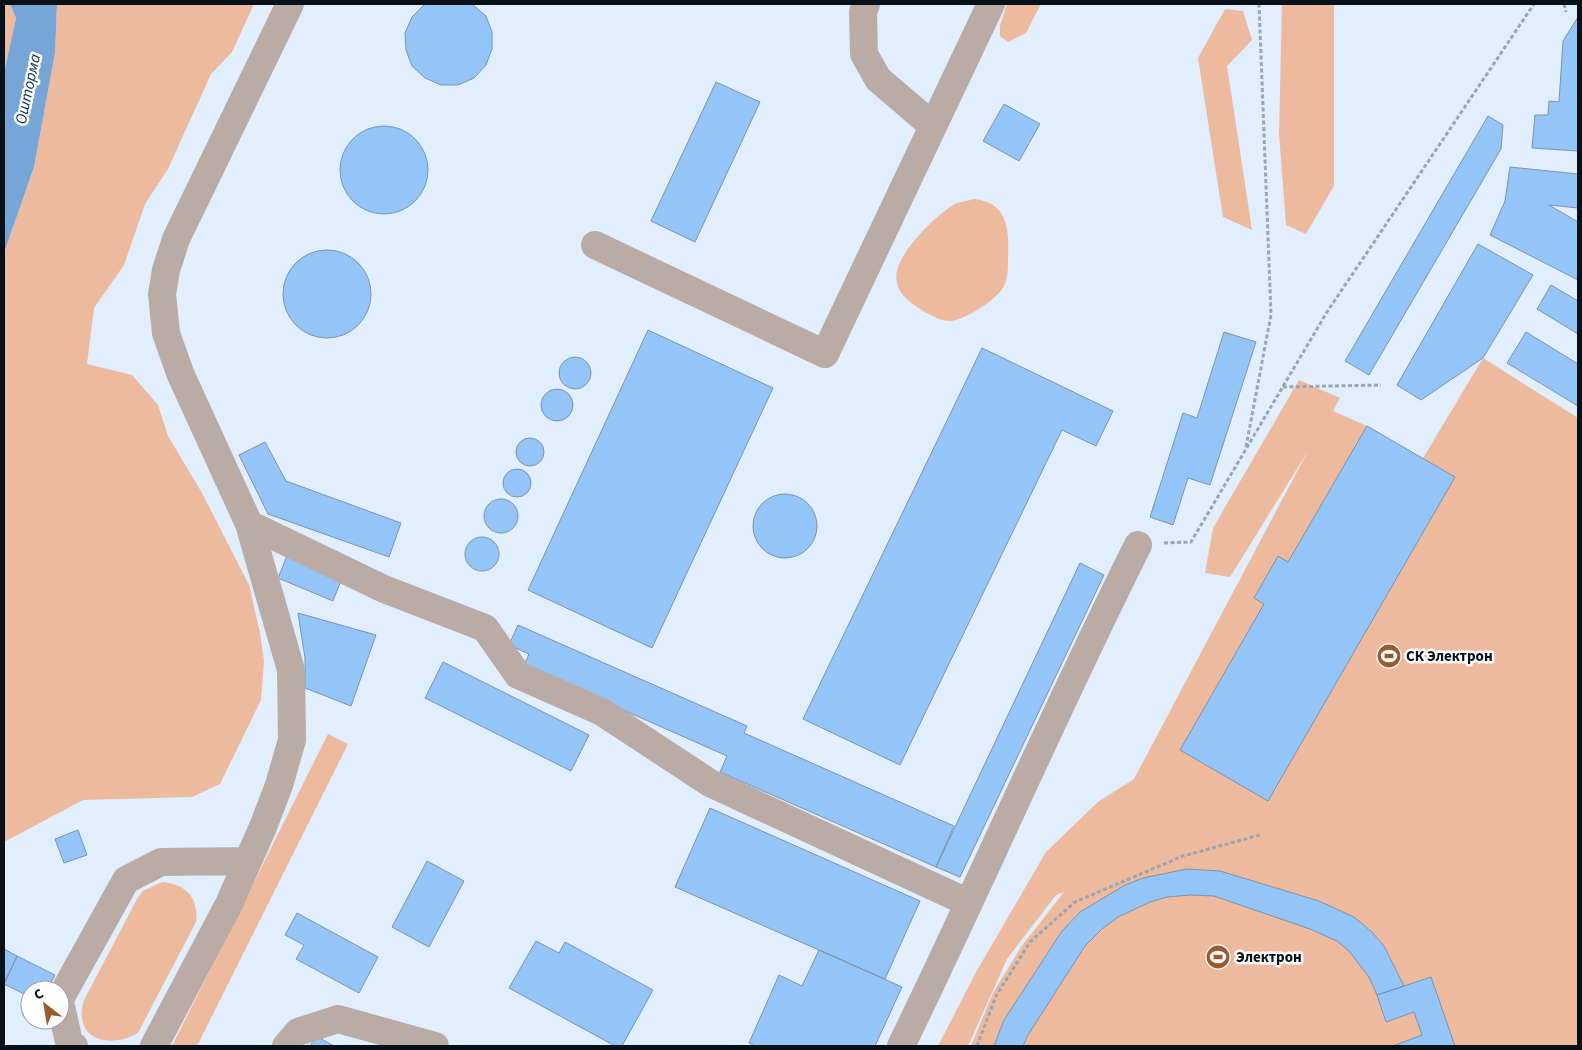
<svg xmlns="http://www.w3.org/2000/svg" width="1582" height="1050" font-family="'Source Sans 3',sans-serif">
<style>
.green{fill:#edba9e}
.water{fill:#76a6d8}
.building{fill:#94c5f8;stroke:#7d93aa}
.lines{fill:none;stroke-linecap:round;stroke-linejoin:round}
.path{stroke:#99a5b2;stroke-width:3;stroke-dasharray:4 2.5;stroke-linecap:butt}
.minor{stroke:#baaca5;stroke-width:28}
.labels{text-anchor:middle;dominant-baseline:central;stroke-width:5;stroke-linejoin:round;paint-order:stroke}
.poi-label{font-size:15px;font-weight:bold;fill:#081018;stroke:#fff;text-anchor:start}
.water-label{font-size:16px;font-style:italic;fill:#0b2f4f;stroke:#fff}
</style>
<rect width="100%" height="100%" fill="#e0eefd"/>
<!-- green -->
<path class="green" d="M4 4H10L16 18 4 73Z
M57 4H254L232 52 211 74 168 169 145 204 124 265 94 308 87 364 132 375 158 405 168 436 202 493 249 585 260 633 264 661 261 700 220 784 192 797 83 800 4 842V253L34 167 55 53Z
M1007 4H1041L1026 33 1008 42 1000 36V26Z
M1282 4H1334V186L1306 234 1286 225 1279 134Z
M1225 9 1243 11 1252 40 1227 66 1252 230 1223 217 1198 58Z
M974 199C1009 203 1009 230 1008 259 1008 268 1008 280 1003 288 996 300 963 321 950 321 940 321 933 316 925 312 914 305 900 297 897 283 890 258 936 215 955 204 961 201 968 201 974 199Z
M1483 358 1578 418V1046H971L993 993 1021 947 1064 892 1056 895 1007 959 968 1046H938L976 972 1046 852 1098 802 1134 779 1308 451 1230 577 1205 573 1213 528 1299 380 1340 398 1333 411 1367 426 1423 458Z
M328 734 348 744 197 1046H172Z
M162 882C186 884 199 898 196 922L138 1033C109 1050 72 1039 84 1000L137 899 143 891Z"/>
<!-- water -->
<path class="water" d="M10 4H57L55 53 34 167 4 253V73L16 18Z"/>
<!-- building -->
<path class="building" d="M472 4 486 16 492 32V49L486 65 474 78 458 85H441L425 78 412 66 406 50 405 33 412 17 425 4Z
M1578 17V151L1532 148 1535 115H1548L1549 101 1559 102 1563 41Z
M716 82 760 102 695 242 651 221Z
M1004 104 1040 124 1019 161 983 141Z
M1488 116 1503 125 1501 149 1369 375 1345 361Z
M340 170a44 44 0 1 1 88 0a44 44 0 1 1-88 0Z
M1510 167 1578 174V208L1549 205 1578 222V280L1490 235 1505 201Z
M1478 244 1533 275 1483 358 1421 400 1397 385Z
M283 294a44 44 0 1 1 88 0a44 44 0 1 1-88 0Z
M1551 285 1578 301V334L1537 309Z
M648 330 773 388 652 648 528 590Z
M1224 332 1256 342 1210 485 1188 478 1173 525 1150 517 1183 413 1197 418Z
M1526 332 1578 364V406L1507 363Z
M982 348 1113 411 1096 446 1062 430 900 765 803 719Z
M559 373a16 16 0 1 1 32 0a16 16 0 1 1-32 0Z
M541 405a16 16 0 1 1 32 0a16 16 0 1 1-32 0Z
M1367 426 1455 477 1268 801 1180 750 1264 604 1254 598 1278 556 1288 562Z
M516 452a14 14 0 1 1 28 0a14 14 0 1 1-28 0Z
M265 442 286 481 401 523 389 557 268 514 239 455Z
M503 483a14 14 0 1 1 28 0a14 14 0 1 1-28 0Z
M753 526a32 32 0 1 1 64 0a32 32 0 1 1-64 0Z
M484 516a17 17 0 1 1 34 0a17 17 0 1 1-34 0Z
M465 554a17 17 0 1 1 34 0a17 17 0 1 1-34 0Z
M289 551 344 573 333 601 278 578Z
M1080 563 1104 575 960 877 936 867Z
M298 613 376 635 351 706 305 688V658Z
M518 625 747 726 744 733 954 826 936 867 720 772 727 756 524 666 529 654 509 645Z
M443 662 589 735 571 771 425 698Z
M710 808 920 901 885 979 675 887Z
M78 830 87 855 64 863 55 839Z
M427 861 464 881 429 947 392 927Z
M1187 869 1220 871 1319 901 1354 917 1372 932 1384 946 1404 986 1377 995 1369 977 1349 951 1337 941 1310 929 1214 896 1190 895 1167 897 1150 902 1118 917 1102 929 1085 946 1028 1035 1023 1046H994L1004 1020 1062 931 1080 912 1125 885 1143 878Z
M297 913 378 957 359 993 296 959 304 945 285 935Z
M536 941 559 953 565 942 653 990 622 1046H615L509 988Z
M4 949 17 956 4 984Z
M819 950 902 987 875 1046H755L749 1043 779 975 802 986Z
M17 956 55 975 47 990H30V997L4 984Z
M1431 977 1455 1046H1393L1422 1035 1414 1012 1386 1022 1377 995Z
M316 1036 334 1046H310Z"/>
<g class="lines">
<!-- path -->
<path class="path" d="M1564 4 1566 12
M1283 387 1381 385
M1246 447 1271 315 1259 4
M1164 543 1191 542 1327 312 1534 4
M977 1046 996 996 1030 942 1075 902 1183 856 1260 835"/>
<!-- minor -->
<path class="minor" d="M866 4 863 12 864 54 878 79 933 126
M595 245 825 354 991 4
M249 524 384 589 485 628 518 675 602 712 710 783 969 903
M60 999 126 880 161 862 248 861
M60 1002 69 1042 74 1046
M154 1046 229 904 263 827 279 785 292 740 291 670 249 524 180 373 166 333 162 294 166 270 176 239 290 4
M286 1046 298 1032 338 1019 435 1046
M901 1046C982 880 1055 710 1138 545"/>
</g>
<!-- icons -->
<defs>
<symbol id="stadium-disc" viewBox="-11 -11 22 22"><circle r="9.5" fill="#9d582d" stroke="#fff"/><path d="M0-5a6.5 5 0 1 0 0 10a6.5 5 0 1 0 0-10ZM-3.5-1.8h7v3.6h-7Z" fill="#fff"/></symbol>
</defs>
<g fill-rule="evenodd">
<use href="#stadium-disc" x="1375" y="642" width="28" height="28"/>
<use href="#stadium-disc" x="1204" y="943" width="28" height="28"/>
</g>
<g class="labels">
<!-- poi labels -->
<g class="poi-label">
<text x="1406" y="656">СК Электрон</text>
<text x="1236" y="957">Электрон</text>
</g>
<!-- water labels -->
<g class="water-label">
<text transform="translate(28 89) rotate(-78)">Ошторма</text>
</g>
</g>
<!-- border -->
<rect width="1582" height="1050" fill="none" stroke="#081018" stroke-width="10"/>
<!-- north arrow -->
<g transform="translate(45 1005) rotate(329)"><circle r="24" fill="#ffffff" stroke="#9c9fa3"/>
<path d="M0-4L9 19L0 12L-9 19Z" fill="#9d582d"/>
<text y="-8" font-size="14" font-weight="bold" text-anchor="middle" fill="#081018">С</text>
</g>
</svg>
